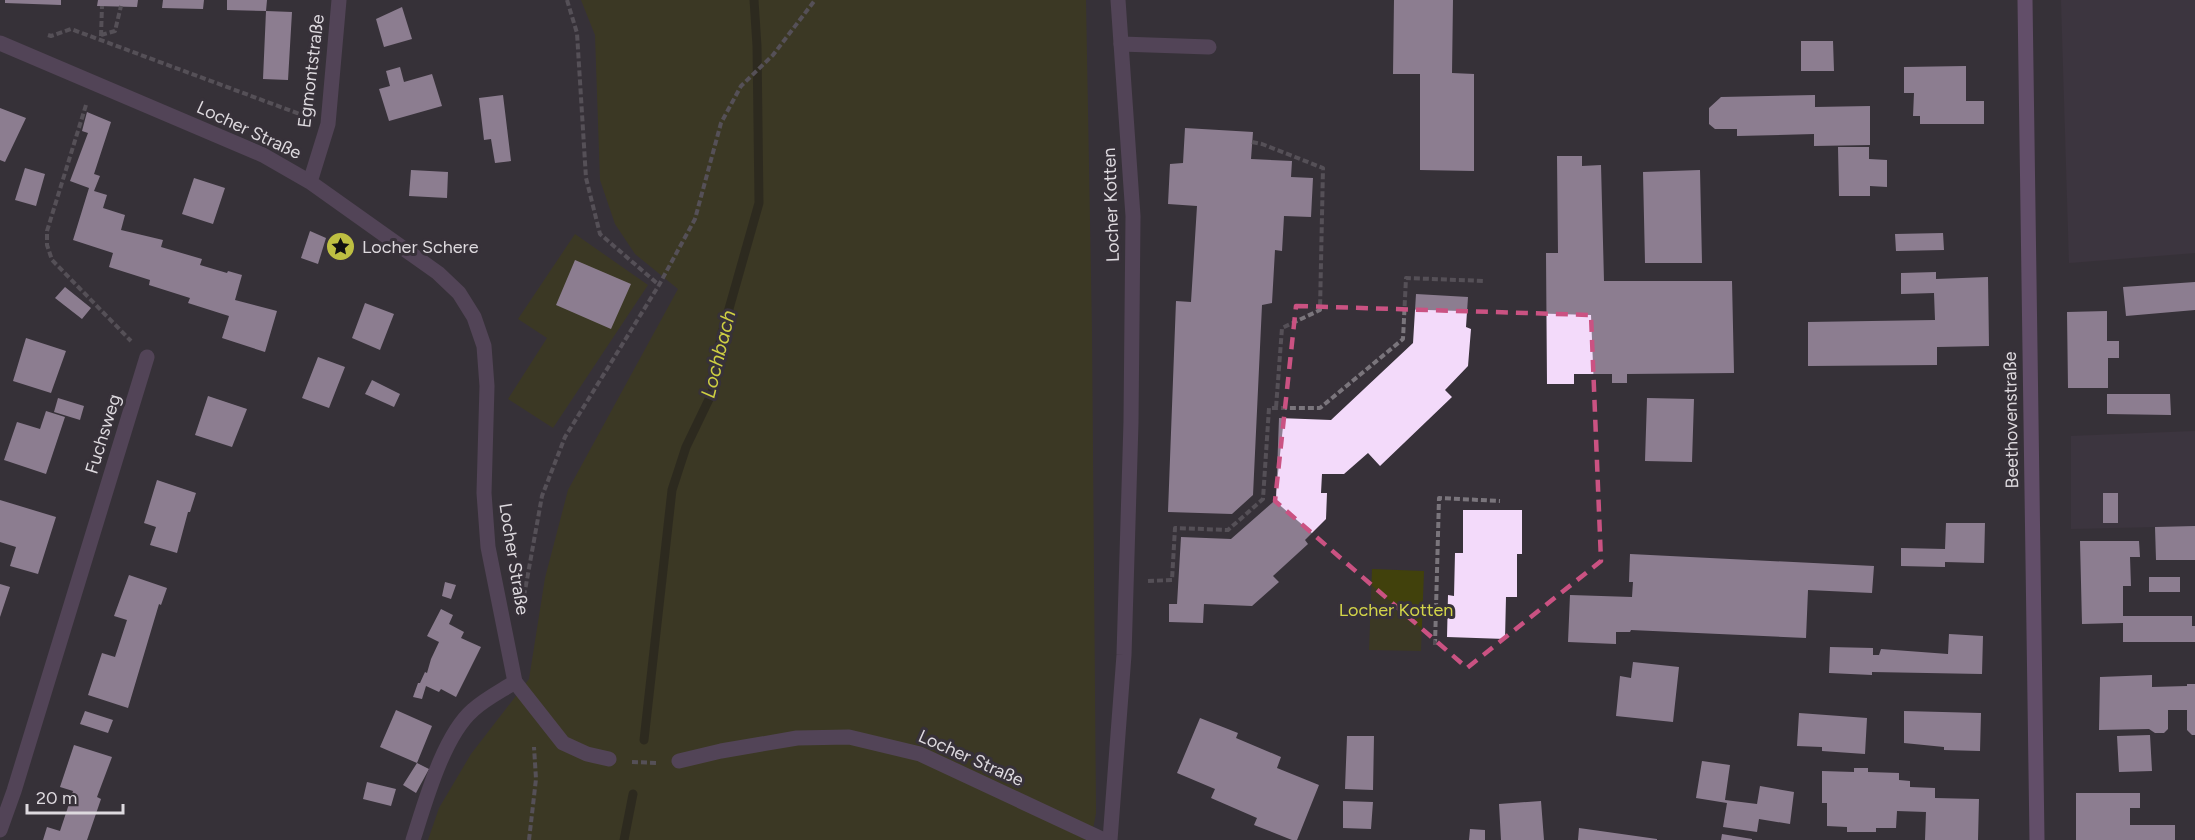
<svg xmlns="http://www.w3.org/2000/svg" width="2195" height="840" font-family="Figtree,sans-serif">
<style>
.built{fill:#443a47}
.green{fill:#41410c}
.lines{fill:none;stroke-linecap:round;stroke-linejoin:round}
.stream{stroke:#232302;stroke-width:9}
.building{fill:#f3dafa}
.path{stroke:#7a757c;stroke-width:4;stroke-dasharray:6 3;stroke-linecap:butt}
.service{stroke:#745c7c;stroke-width:15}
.minor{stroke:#745c7c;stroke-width:15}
.secondary{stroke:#9871a4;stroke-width:15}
.marked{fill:none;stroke:#ca5282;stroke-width:4.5;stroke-dasharray:12 8;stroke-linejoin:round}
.labels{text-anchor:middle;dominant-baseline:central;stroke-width:6;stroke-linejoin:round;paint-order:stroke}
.street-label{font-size:18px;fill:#ddd9de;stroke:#373139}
.poi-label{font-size:18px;fill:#ddd9de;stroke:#373139;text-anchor:start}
.park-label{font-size:18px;fill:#d3d549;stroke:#373139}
.water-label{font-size:20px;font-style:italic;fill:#cecf42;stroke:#373139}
</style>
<rect width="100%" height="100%" fill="#373139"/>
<!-- built -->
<path class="built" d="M2061 0H2195V253L2069 263Z
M2195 431V526L2071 529V436Z"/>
<!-- green -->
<path class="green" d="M581 0H1086L1092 331 1096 813 1091 840H428L439 808 471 754 529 679 545 578 568 490 678 289 635 254 615 224 600 180 595 35Z
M575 234 648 285 553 428 508 399 547 338 518 319Z
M1372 569 1424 571 1421 651 1369 650Z"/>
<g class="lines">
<!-- stream -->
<path class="stream" d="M644 740 672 490 686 447 712 393 721 337 759 203 757 46 754 0
M624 840 633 794"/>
</g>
<!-- building -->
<path class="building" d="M5 0H61V5L5 3Z
M98 0H138L137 7 97 6Z
M163 0H204L203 9 162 8Z
M227 0H267L266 11 227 10Z
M1394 0H1453L1452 73 1474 74V171L1420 170V74H1393Z
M402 7 412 39 384 47 376 19Z
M266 11 292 12 288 80 263 79Z
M1801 41H1833L1834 71H1801Z
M1966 66V101H1984V124H1920V116H1913L1914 93H1904V67Z
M400 67 404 82 432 74 442 106 389 121 379 89 390 86 386 71Z
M503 95 511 161 495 163 491 139 484 140 479 98Z
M1815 95V107L1870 106V145L1814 146V134L1737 136V129H1715L1709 124V108L1721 97Z
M0 108 26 118 5 162 0 160Z
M87 112 111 122 94 174 100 176 94 191 107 195 103 208 125 215 121 230 163 240 161 247 202 259 200 265 227 273 228 271 242 275 235 300 277 311 265 352 222 338 229 316 188 303 190 298 149 285 150 280 109 267 113 253 73 240 89 188 70 181 88 133 82 131Z
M1185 128 1253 132 1251 159 1292 161 1291 177 1313 178 1311 217 1284 216 1282 251 1275 250 1272 303 1262 305 1253 495 1232 514 1168 512 1176 301 1191 302 1197 206 1168 204 1170 164 1183 163Z
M1838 147H1869V159L1887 160V187L1870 186V196H1839Z
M1557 156H1582V166L1601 165 1604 281H1732L1734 373 1627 374V383H1612V374H1574V384H1547L1546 253H1558Z
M25 168 45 174 36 206 15 200Z
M411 170 448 172 447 198 409 196Z
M1700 170 1702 263H1645L1643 172Z
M194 178 225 188 213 224 182 214Z
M310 231 326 238 318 264 301 258Z
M1943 233 1944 250 1896 251 1895 234Z
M575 260 631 284 611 329 556 305Z
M1936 272V279L1988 277 1989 346 1937 347V365L1808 366V322L1935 320 1934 293 1901 294V273Z
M2195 282V310L2126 316 2123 287Z
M65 287 91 308 82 319 55 298Z
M1416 294 1468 297 1466 327 1471 329 1468 366 1445 390 1452 397 1380 466 1368 453 1344 474H1322L1321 493H1327L1326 519 1305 540 1308 544 1273 576 1279 582 1252 606 1204 604 1203 623 1169 622V604H1177L1181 537 1231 539 1272 503 1276 499 1279 418 1331 420 1413 343Z
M365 303 394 314 380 350 352 338Z
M2107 311V341H2119V358H2108V388H2068L2067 312Z
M26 338 66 351 51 393 13 381Z
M318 357 345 367 329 408 302 398Z
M372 380 400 394 394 407 365 394Z
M2107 394H2170L2171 415 2107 414Z
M208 396 247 409 232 447 195 435Z
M58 398 84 406 80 420 54 412Z
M1647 398 1694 399 1692 462 1645 461Z
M46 411 65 417 46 474 4 460 17 422 40 429Z
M157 480 196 493 190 512H188L177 553 150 545 156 527 144 523Z
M2103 493H2118V523H2103Z
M0 500 56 517 38 574 10 566 16 547 0 542Z
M1463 510H1522V554H1517V597H1506L1505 639 1447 637 1448 595 1454 596 1455 553H1463Z
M1946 523H1985L1984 563 1945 562V567L1901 566V548L1945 549Z
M2195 526V560H2156L2155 527Z
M2080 541H2139L2140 557H2130L2131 586H2123V616H2192V626H2195V642H2123V623L2082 624Z
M1630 554 1874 566 1872 593 1808 590 1806 638 1631 630 1630 632H1616V644L1568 642 1570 595 1632 597 1633 582H1629Z
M129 575 167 588 161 605 159 604 128 708 88 695 102 653 115 657 127 620 114 616Z
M2149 577H2180V592H2149Z
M445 582 456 585 451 599 442 596Z
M0 584 10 587 0 617Z
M441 609 453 615 449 624 464 632 461 638 481 647 456 697 441 689 439 692 426 686 422 699 413 697 418 683H420L425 672 427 673 431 659 439 642 427 636Z
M1949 634 1983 636 1982 674 1872 672V675L1829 673 1830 647 1873 648V655H1879L1881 649 1948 654Z
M1633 662 1679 667 1673 722 1616 716 1620 676 1631 678Z
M2152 675V687L2187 686V684H2195V735H2192L2187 730V710H2168V729L2164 733H2155L2149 729 2099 730 2100 677Z
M396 710 432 726 417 763 380 747Z
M85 711 113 720 108 733 80 724Z
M1904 711 1981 713 1980 751 1944 750V747L1904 743Z
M1799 713 1867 718 1865 754 1822 751V747L1797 746Z
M1200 718 1238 733 1236 738 1281 757 1277 768 1319 785 1297 840H1292L1254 825 1257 818 1211 798 1215 789 1177 773Z
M2150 735 2152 771 2119 772 2117 736Z
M1347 736H1374L1373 790 1345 789Z
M74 745 112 757 97 797 101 799 87 840H43L47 827 60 831 67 810 73 791 60 787Z
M1702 761 1730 765 1725 800 1757 804 1760 786 1794 792 1790 824 1759 819 1757 832 1723 827 1727 803 1696 798Z
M417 763 429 769 416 793 403 785Z
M1854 768H1868V772L1899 773V780L1910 781V787L1935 788V798L1979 799 1978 840H1925L1926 812 1897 811 1896 828H1876V832H1847V827L1827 826V803H1822V771L1854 772Z
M367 782 396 789 391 806 363 799Z
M2076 793H2140V808H2130V825H2175V840H2076Z
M1343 801 1373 802 1371 829 1343 828Z
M1541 801 1544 840H1501L1499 804Z
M1579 828 1657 839V840H1578Z
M1470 829 1485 830V840H1469Z
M1722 834 1752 839V840H1721Z"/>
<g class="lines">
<!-- path -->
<path class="path" d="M567 0 577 33 586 178 600 234 659 285
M48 35 51 36 71 29 305 116
M101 35 115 31 121 6
M101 36 102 6
M86 105 47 231V245L52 260 131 341
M1252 142 1262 144 1323 168 1320 310 1282 328 1276 408
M1148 581 1172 580 1175 528 1228 530 1263 499 1269 408H1320L1403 339 1406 278 1485 281
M524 596 542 496 565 437 659 285 695 219 721 123 741 86 773 55 815 0
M1435 645 1439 498 1500 501
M632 762 658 763
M529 840 536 779 534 747"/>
<!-- service -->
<path class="service" d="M1121 44 1209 47
M515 682 563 743 587 754 609 759
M679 761 721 751 797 738 849 737 920 754 1104 840"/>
<!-- minor -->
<path class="minor" d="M0 43 263 155 310 182 438 273 459 293 474 317 484 346 487 386 484 493 488 547 515 682C501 691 485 699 473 710 443 736 425 803 413 840
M310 182 328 124 339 0
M0 830 14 791 147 357
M1110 840 1124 655 1131 422 1133 216 1118 0"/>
<!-- secondary -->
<path class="secondary" d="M2025 0 2037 840"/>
</g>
<!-- marked area -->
<path d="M0 0H2195V840H0ZM1296 306 1591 315 1601 561 1467 668 1275 501Z" fill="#373139" fill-opacity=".55" fill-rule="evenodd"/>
<path class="marked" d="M1296 306 1591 315 1601 561 1467 668 1275 501Z"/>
<!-- icons -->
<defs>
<symbol id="sight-disc" viewBox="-11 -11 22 22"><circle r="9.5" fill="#bebf42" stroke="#373139"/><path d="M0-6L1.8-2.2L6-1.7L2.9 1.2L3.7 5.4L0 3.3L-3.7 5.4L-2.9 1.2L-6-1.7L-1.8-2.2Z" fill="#111"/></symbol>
</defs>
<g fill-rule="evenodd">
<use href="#sight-disc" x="324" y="230" width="33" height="33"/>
</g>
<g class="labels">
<!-- street labels -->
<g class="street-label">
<text transform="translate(311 71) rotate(-83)">Egmontstraße</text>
<text transform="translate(249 130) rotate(25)">Locher Straße</text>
<text transform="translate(1111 205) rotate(-92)">Locher Kotten</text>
<text transform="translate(2011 420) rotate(-91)">Beethovenstraße</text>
<text transform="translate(103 434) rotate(-73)">Fuchsweg</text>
<text transform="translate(514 559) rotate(81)">Locher Straße</text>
<text transform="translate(971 758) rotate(24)">Locher Straße</text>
</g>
<!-- poi labels -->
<g class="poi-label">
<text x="362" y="247">Locher Schere</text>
</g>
<!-- park labels -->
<g class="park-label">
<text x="1396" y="610">Locher Kotten</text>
</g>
<!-- water labels -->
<g class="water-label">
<text transform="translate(718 354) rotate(-76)">Lochbach</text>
</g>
</g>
<!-- scale -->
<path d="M27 804v9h96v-9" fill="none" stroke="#ddd9de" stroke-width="3"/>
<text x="36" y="804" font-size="18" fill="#ddd9de" stroke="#373139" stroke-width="4.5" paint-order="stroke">20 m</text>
</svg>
